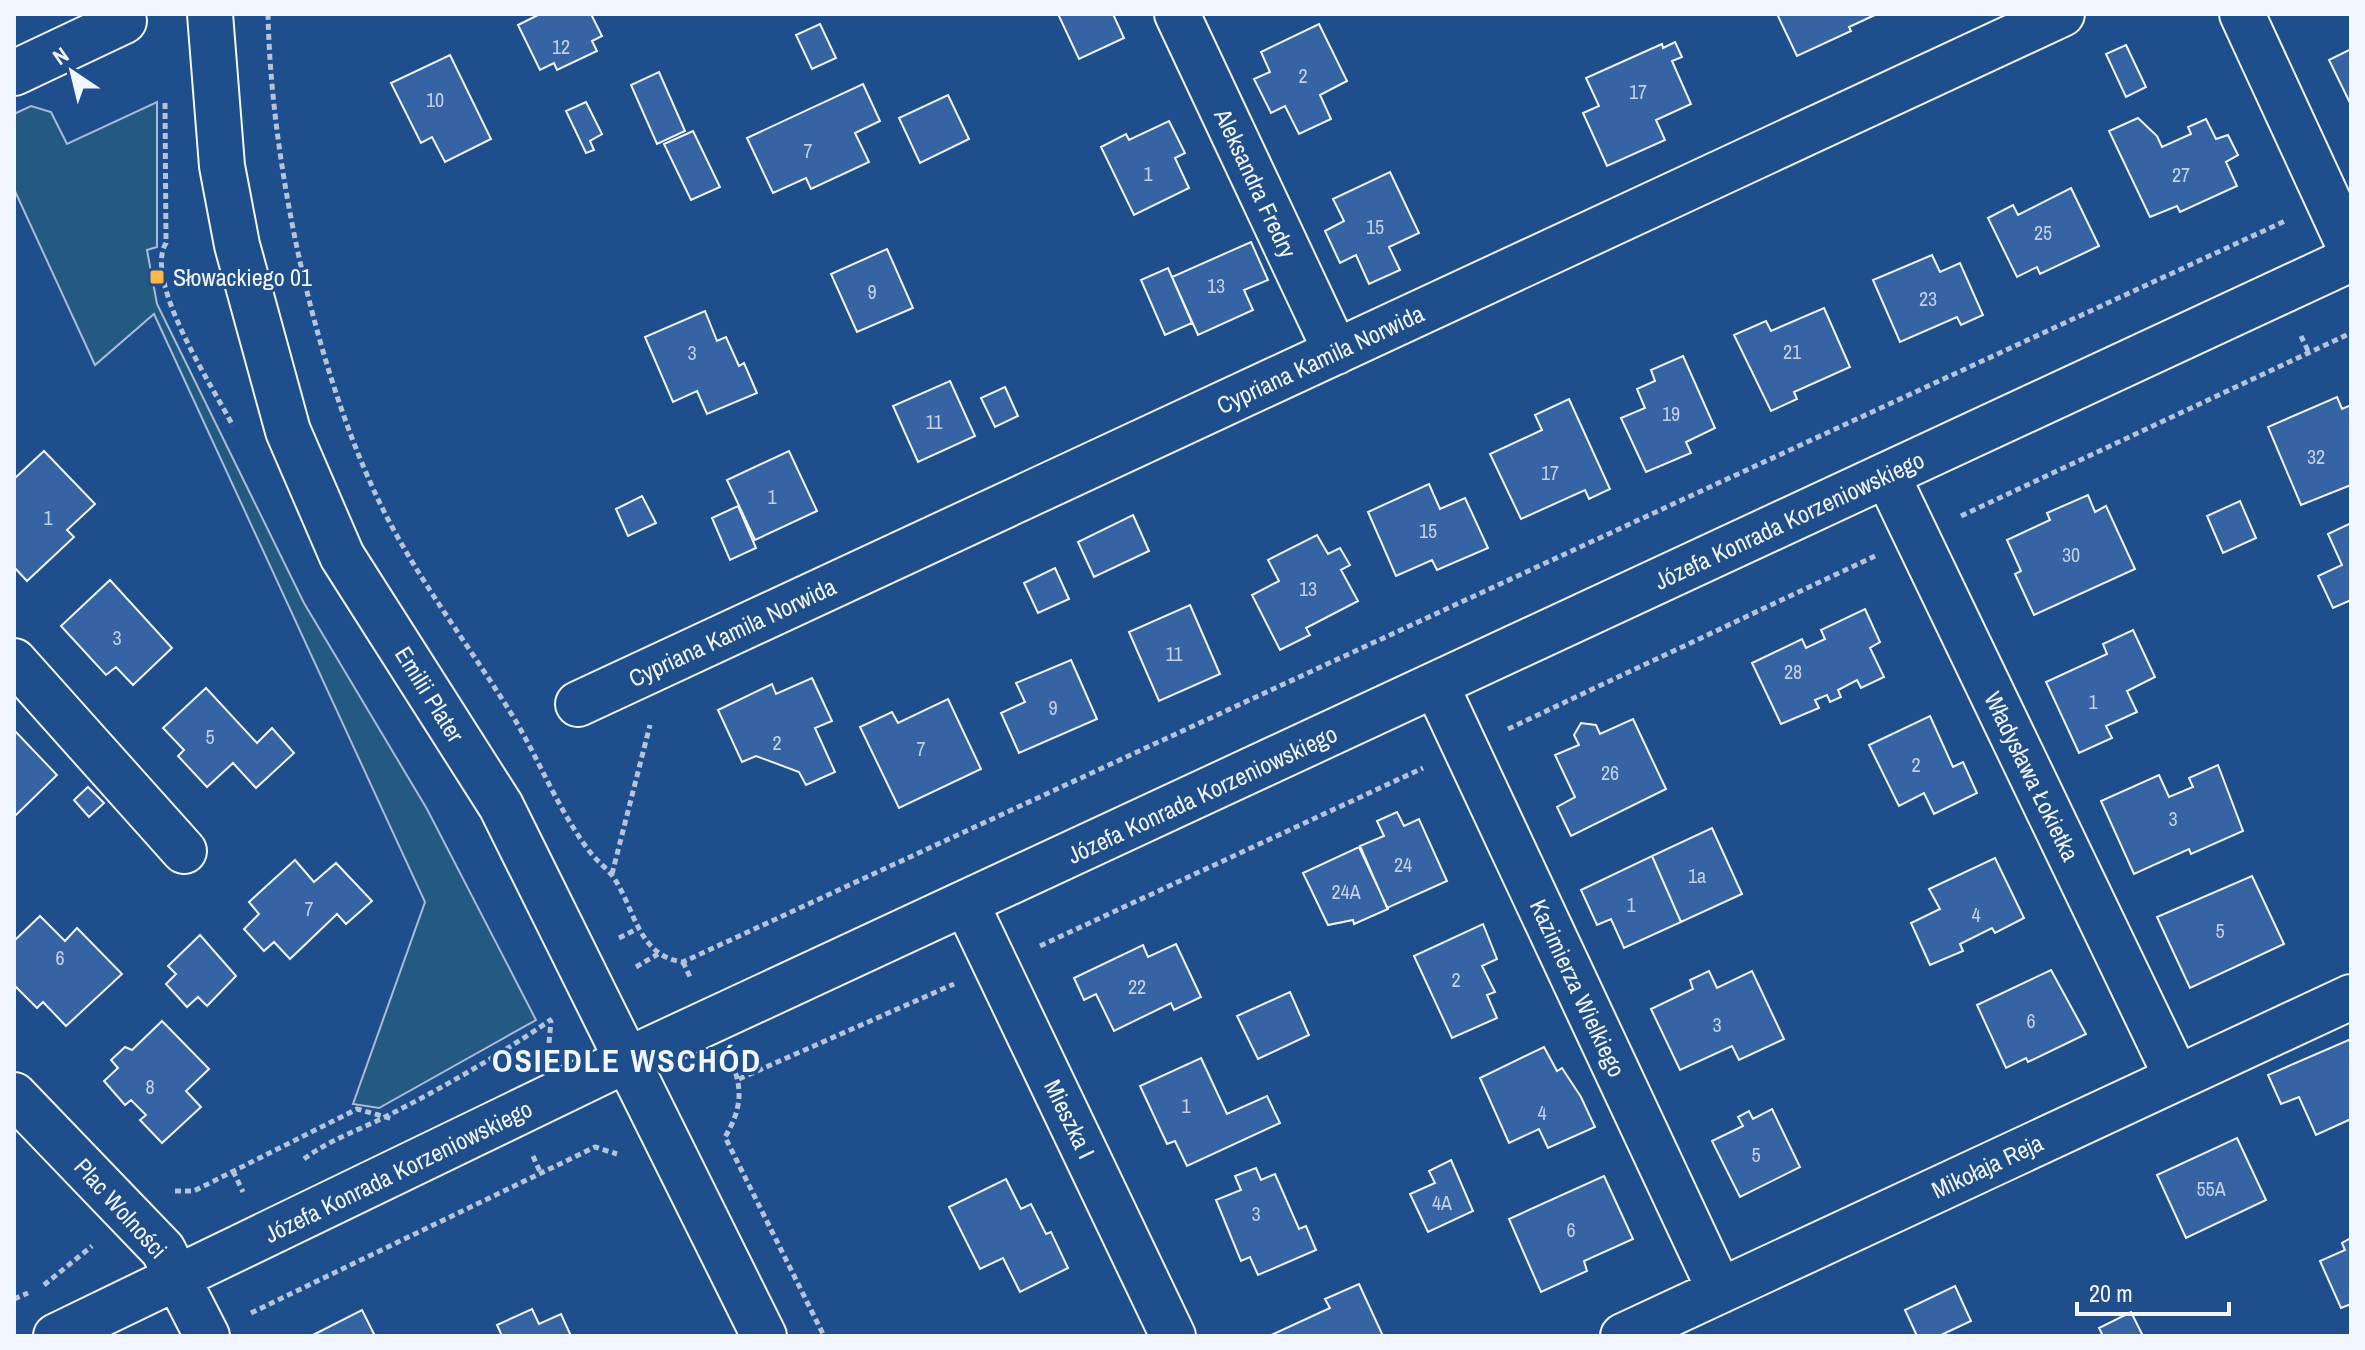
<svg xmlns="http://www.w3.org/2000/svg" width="2365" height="1350" font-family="'Archivo Narrow',sans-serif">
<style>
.green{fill:#245a82;stroke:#a8bbd7;stroke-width:2}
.building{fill:#3563a3;stroke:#f2f6ff;stroke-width:2}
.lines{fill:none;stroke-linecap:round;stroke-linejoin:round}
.minor-casing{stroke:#f2f6ff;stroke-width:48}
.path{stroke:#b3c4dc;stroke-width:5;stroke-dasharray:6 4;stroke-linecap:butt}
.minor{stroke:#1f4e8c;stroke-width:44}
.poi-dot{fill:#ffb74d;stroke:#1f4e8c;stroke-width:3}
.labels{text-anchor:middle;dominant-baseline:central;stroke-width:6;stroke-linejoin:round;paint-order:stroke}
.number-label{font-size:20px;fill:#c3d1e8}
.street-label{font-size:24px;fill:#f2f6ff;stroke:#1f4e8c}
.poi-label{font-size:24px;fill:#f2f6ff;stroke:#1f4e8c;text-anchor:start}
.district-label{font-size:32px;font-weight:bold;letter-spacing:2px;fill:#f2f6ff;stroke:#1f4e8c}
</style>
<rect width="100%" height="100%" fill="#1f4e8c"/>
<!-- green -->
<path class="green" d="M157 102V247L147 250 157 304 304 603 427 809 536 1020 379 1108 353 1104 425 902 154 314 95 365 14 189V114L31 106 51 112 67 144Z"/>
<!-- building -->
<path class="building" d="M540 14H591L602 36 592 41 597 51 557 70 554 63 540 70 518 25Z
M1058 14H1113L1124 38 1079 59Z
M1777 14H1877L1849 27 1851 31 1797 56Z
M820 24 836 58 812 69 796 35Z
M1319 24 1347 81 1320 95 1331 119 1299 134 1285 106 1271 113 1254 79 1270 72 1261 52Z
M1675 42 1682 57 1672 61 1691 104 1656 120 1665 140 1607 166 1583 113 1599 106 1586 78 1662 44 1663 48Z
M2126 45 2146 87 2126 97 2106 54Z
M2351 49V105L2329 60Z
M450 55 491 139 445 162 432 137 421 143 391 83Z
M659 72 685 131 657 144 631 85Z
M863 84 880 121 855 133 869 162 811 189 806 178 773 193 747 138Z
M948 95 969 139 920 163 899 118Z
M586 102 602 134 590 141 594 150 586 153 566 111Z
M2138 118 2157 136 2162 147 2191 134 2188 127 2206 119 2216 139 2228 135 2238 155 2226 162 2237 186 2180 212 2177 206 2150 217 2109 131Z
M1169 121 1185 153 1175 158 1189 188 1134 215 1101 147 1126 134 1129 140Z
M693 131 720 187 691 200 664 144Z
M1390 172 1419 233 1389 247 1400 270 1369 284 1356 255 1340 263 1325 231 1344 221 1333 199Z
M2071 188 2099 246 2040 274 2037 267 2017 277 1988 218 2013 205 2018 215Z
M1251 242 1268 280 1244 290 1253 310 1198 335 1172 277Z
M887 249 913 308 857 332 831 274Z
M1932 255 1940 272 1960 263 1983 315 1961 325 1957 317 1900 342 1873 280Z
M1168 268 1192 323 1165 335 1141 280Z
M1824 308 1850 367 1794 392 1797 399 1771 411 1734 335 1766 321 1771 331Z
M705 311 717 341 726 337 739 366 744 363 757 393 707 414 697 391 673 402 645 337Z
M1683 356 1715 428 1686 442 1691 453 1646 472 1621 418 1645 408 1637 389 1655 381 1651 370Z
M950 381 975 436 918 462 893 406Z
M1005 387 1018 416 995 427 981 398Z
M2337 397 2342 409 2351 405V485L2301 505 2268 427Z
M1569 399 1610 489 1589 499 1585 490 1521 519 1490 454 1542 430 1535 415Z
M44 451 95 504 67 530 74 537 27 581 14 567V479Z
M789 451 817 511 755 540 727 480Z
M1429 484 1440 509 1465 498 1488 548 1437 570 1432 560 1396 576 1368 512Z
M2088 495 2095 512 2106 506 2135 569 2034 615 2015 574 2021 571 2007 540 2050 520 2047 513Z
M642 496 656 523 628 536 616 509Z
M2240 501 2256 538 2223 553 2207 516Z
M738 506 756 548 730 560 712 518Z
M1133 515 1149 551 1094 577 1078 542Z
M2351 523V600L2333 608 2318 576 2342 565 2328 534Z
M1317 535 1328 554 1340 548 1350 565 1341 570 1358 601 1306 628 1310 635 1280 650 1252 595 1279 581 1268 560Z
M1055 568 1069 599 1038 613 1024 583Z
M110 580 172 648 133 685 116 667 106 675 61 626Z
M1190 605 1220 674 1159 701 1129 632Z
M1865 609 1880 642 1870 648 1884 677 1861 688 1857 680 1838 690 1841 697 1830 702 1827 695 1815 700 1819 708 1781 724 1752 663 1802 639 1806 648 1825 639 1821 630Z
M2133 630 2155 677 2127 691 2137 712 2106 726 2112 738 2079 753 2046 682 2107 654 2103 644Z
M1071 660 1097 719 1019 753 1001 713 1025 702 1016 683Z
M812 678 832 721 815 728 835 772 806 785 799 772 756 756 742 762 718 710 772 684 776 694Z
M206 688 257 743 272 728 294 753 256 788 233 763 207 787 178 756 184 750 163 728Z
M948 699 981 769 899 808 860 727 892 712 898 723Z
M1930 716 1953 767 1963 762 1977 793 1934 814 1924 793 1899 806 1869 745Z
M1633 719 1666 789 1571 836 1557 807 1575 797 1555 755 1579 745 1574 735 1581 723 1596 725 1600 734Z
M14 730 57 775 16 815 14 812Z
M2218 765 2243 831 2191 854 2189 849 2134 874 2101 801 2159 775 2169 797 2193 787 2189 778Z
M88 787 104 803 89 817 74 800Z
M1397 812 1404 826 1419 819 1447 881 1387 908 1360 846 1384 836 1377 821Z
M1712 828 1742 894 1681 922 1652 856Z
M1359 847 1388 909 1354 924 1353 920 1328 925 1303 873Z
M1652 856 1681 922 1624 948 1611 919 1597 925 1581 890Z
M1995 858 2024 918 1995 933 1992 928 1960 944 1963 951 1930 965 1911 923 1940 909 1929 889Z
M295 860 314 882 336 863 372 901 346 924 337 914 290 959 274 942 264 951 244 929 259 914 249 902Z
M2252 876 2284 944 2190 988 2157 917Z
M40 916 65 941 77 928 122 974 66 1026 43 1002 37 1008 14 985V941Z
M1483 924 1497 959 1482 966 1495 992 1487 995 1497 1018 1452 1038 1414 956Z
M200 935 236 976 207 1006 198 997 187 1007 166 984 176 974 168 966Z
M1176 944 1201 997 1174 1010 1171 1003 1114 1031 1096 994 1084 1000 1074 978 1143 945 1148 957Z
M2051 970 2086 1034 2028 1062 2026 1058 2006 1068 1977 1005Z
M1709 971 1717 988 1752 971 1784 1039 1739 1060 1732 1046 1680 1070 1651 1009 1693 989 1690 980Z
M1290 992 1309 1035 1258 1059 1237 1016Z
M162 1021 209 1069 186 1091 201 1107 162 1143 140 1120 146 1115 131 1100 125 1105 104 1081 118 1068 111 1060 125 1047 132 1050Z
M2351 1039V1119L2316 1135 2299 1097 2281 1104 2268 1075Z
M1544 1047 1557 1071 1562 1068 1581 1097 1595 1127 1548 1148 1539 1129 1509 1143 1480 1078Z
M1201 1058 1227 1114 1267 1096 1280 1123 1187 1166 1175 1141 1167 1144 1140 1086Z
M1772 1109 1800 1167 1740 1197 1712 1141 1743 1126 1738 1117 1749 1111 1753 1119Z
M2237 1138 2266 1200 2186 1238 2157 1175Z
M1451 1160 1473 1211 1428 1232 1410 1194 1435 1183 1429 1171Z
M1256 1168 1261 1180 1275 1174 1299 1229 1306 1226 1316 1250 1258 1275 1250 1257 1241 1261 1216 1200 1241 1190 1235 1176Z
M1604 1176 1633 1239 1584 1261 1587 1271 1541 1292 1509 1219Z
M1006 1179 1021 1209 1031 1204 1046 1234 1051 1232 1068 1268 1020 1292 1003 1258 980 1269 949 1207Z
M2351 1238V1304L2341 1308 2320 1261 2345 1250 2342 1243Z
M1359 1284 1383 1336H1269L1330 1308 1325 1299Z
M1955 1286 1971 1321 1939 1336H1917L1905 1310Z
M532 1309 539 1324 561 1314 571 1336H502L497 1325Z
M362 1310 375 1336H311Z
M2131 1312 2143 1336H2103L2099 1328Z"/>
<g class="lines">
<defs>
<path id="minor" d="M210 14 222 166 237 245 288 431 342 556 501 806 764 1336
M1177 14 1336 352
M2242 14 2351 250
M14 73 124 21
M1887 475 2177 1078
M14 661 184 851
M1436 685 1720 1291
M578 704 2062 14
M966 903 1173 1336
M14 1095 163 1250 207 1336
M56 1336 627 1060 2351 259
M1623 1336 2351 997"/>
</defs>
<!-- minor casing -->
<use href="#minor" class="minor-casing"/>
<!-- path -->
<path class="path" d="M268 14C271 162 313 360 376 495 412 572 464 638 509 710 538 756 557 809 590 852 596 860 604 866 611 874 635 905 636 956 683 962L2285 221
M165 103 166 243C143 281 213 387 233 426
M2301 336 2309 353
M1961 516 2351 333
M1508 729 1875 556
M612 874 650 725
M619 938 637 929
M1040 946 1423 768
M683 962 691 979
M636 967 658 954
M549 1043 551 1021
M732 1064C744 1091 740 1112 725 1137L824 1336
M739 1079 954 984
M533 1156 541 1174
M304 1159C329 1140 359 1130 387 1116 444 1087 500 1055 552 1019
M233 1171 243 1192
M175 1191H194L357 1109 393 1119
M44 1285 92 1246
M14 1299 28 1293
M251 1313 595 1147 617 1154"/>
<!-- minor -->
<use href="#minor" class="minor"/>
</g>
<!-- markers -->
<rect class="poi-dot" x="149" y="269" width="16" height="16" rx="4"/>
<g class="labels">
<!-- number labels -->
<g class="number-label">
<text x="561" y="46">12</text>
<text x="1303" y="75">2</text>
<text x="1638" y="91">17</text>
<text x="435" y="99">10</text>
<text x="808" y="150">7</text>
<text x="1148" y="173">1</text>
<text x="2181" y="174">27</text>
<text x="1375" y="226">15</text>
<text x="2043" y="232">25</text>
<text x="1216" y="285">13</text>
<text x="872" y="291">9</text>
<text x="1928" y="298">23</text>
<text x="1792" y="351">21</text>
<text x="692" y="352">3</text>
<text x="1671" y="413">19</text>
<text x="934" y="421">11</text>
<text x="2316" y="456">32</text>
<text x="1550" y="472">17</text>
<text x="772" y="496">1</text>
<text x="48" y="517">1</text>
<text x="1428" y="530">15</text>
<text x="2071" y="554">30</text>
<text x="1308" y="588">13</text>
<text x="117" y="637">3</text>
<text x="1174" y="653">11</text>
<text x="1793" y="671">28</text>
<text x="2093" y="701">1</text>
<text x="1053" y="707">9</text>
<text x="210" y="736">5</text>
<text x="777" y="742">2</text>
<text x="921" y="748">7</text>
<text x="1916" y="764">2</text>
<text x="1610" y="772">26</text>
<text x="2173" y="818">3</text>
<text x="1403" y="864">24</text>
<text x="1697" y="875">1a</text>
<text x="1346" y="891">24A</text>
<text x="1631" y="904">1</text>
<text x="309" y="908">7</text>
<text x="1976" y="914">4</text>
<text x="2220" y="930">5</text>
<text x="60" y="957">6</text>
<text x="1456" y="979">2</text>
<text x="1137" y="986">22</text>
<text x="2031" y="1020">6</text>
<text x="1717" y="1024">3</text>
<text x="150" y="1086">8</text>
<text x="1186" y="1105">1</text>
<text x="1542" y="1112">4</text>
<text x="1756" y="1154">5</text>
<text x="2211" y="1188">55A</text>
<text x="1442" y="1202">4A</text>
<text x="1256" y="1213">3</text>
<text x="1571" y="1229">6</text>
</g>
<!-- street labels -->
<g class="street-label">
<text transform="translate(1256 183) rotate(65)">Aleksandra Fredry</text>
<text transform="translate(1320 359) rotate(-25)">Cypriana Kamila Norwida</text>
<text transform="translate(1789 520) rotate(-25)">Józefa Konrada Korzeniowskiego</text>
<text transform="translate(732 632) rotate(-25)">Cypriana Kamila Norwida</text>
<text transform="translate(430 694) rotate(58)">Emilii Plater</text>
<text transform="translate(2032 776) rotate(64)">Władysława Łokietka</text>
<text transform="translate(1202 794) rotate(-25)">Józefa Konrada Korzeniowskiego</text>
<text transform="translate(1578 988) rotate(65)">Kazimierza Wielkiego</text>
<text transform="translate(1070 1119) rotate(64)">Mieszka I</text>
<text transform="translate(1987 1166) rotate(-25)">Mikołaja Reja</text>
<text transform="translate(398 1171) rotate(-26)">Józefa Konrada Korzeniowskiego</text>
<text transform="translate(121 1208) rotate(48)">Plac Wolności</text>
</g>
<!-- poi labels -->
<g class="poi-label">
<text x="173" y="277">Słowackiego 01</text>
</g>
<!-- district labels -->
<g class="district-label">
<text x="627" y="1060">OSIEDLE WSCHÓD</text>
</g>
</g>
<!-- border -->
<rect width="2365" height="1350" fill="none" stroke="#f2f6ff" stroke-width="32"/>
<!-- north arrow -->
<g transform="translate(72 72) rotate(325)" stroke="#1f4e8c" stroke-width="6" paint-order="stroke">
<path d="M0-6L14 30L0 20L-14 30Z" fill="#f2f6ff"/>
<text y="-12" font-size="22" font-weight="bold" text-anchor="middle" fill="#f2f6ff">N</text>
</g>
<!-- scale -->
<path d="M2077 1302v12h152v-12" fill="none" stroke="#f2f6ff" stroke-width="4"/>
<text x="2089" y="1302" font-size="24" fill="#f2f6ff" stroke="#1f4e8c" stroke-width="6" paint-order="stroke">20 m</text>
</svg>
